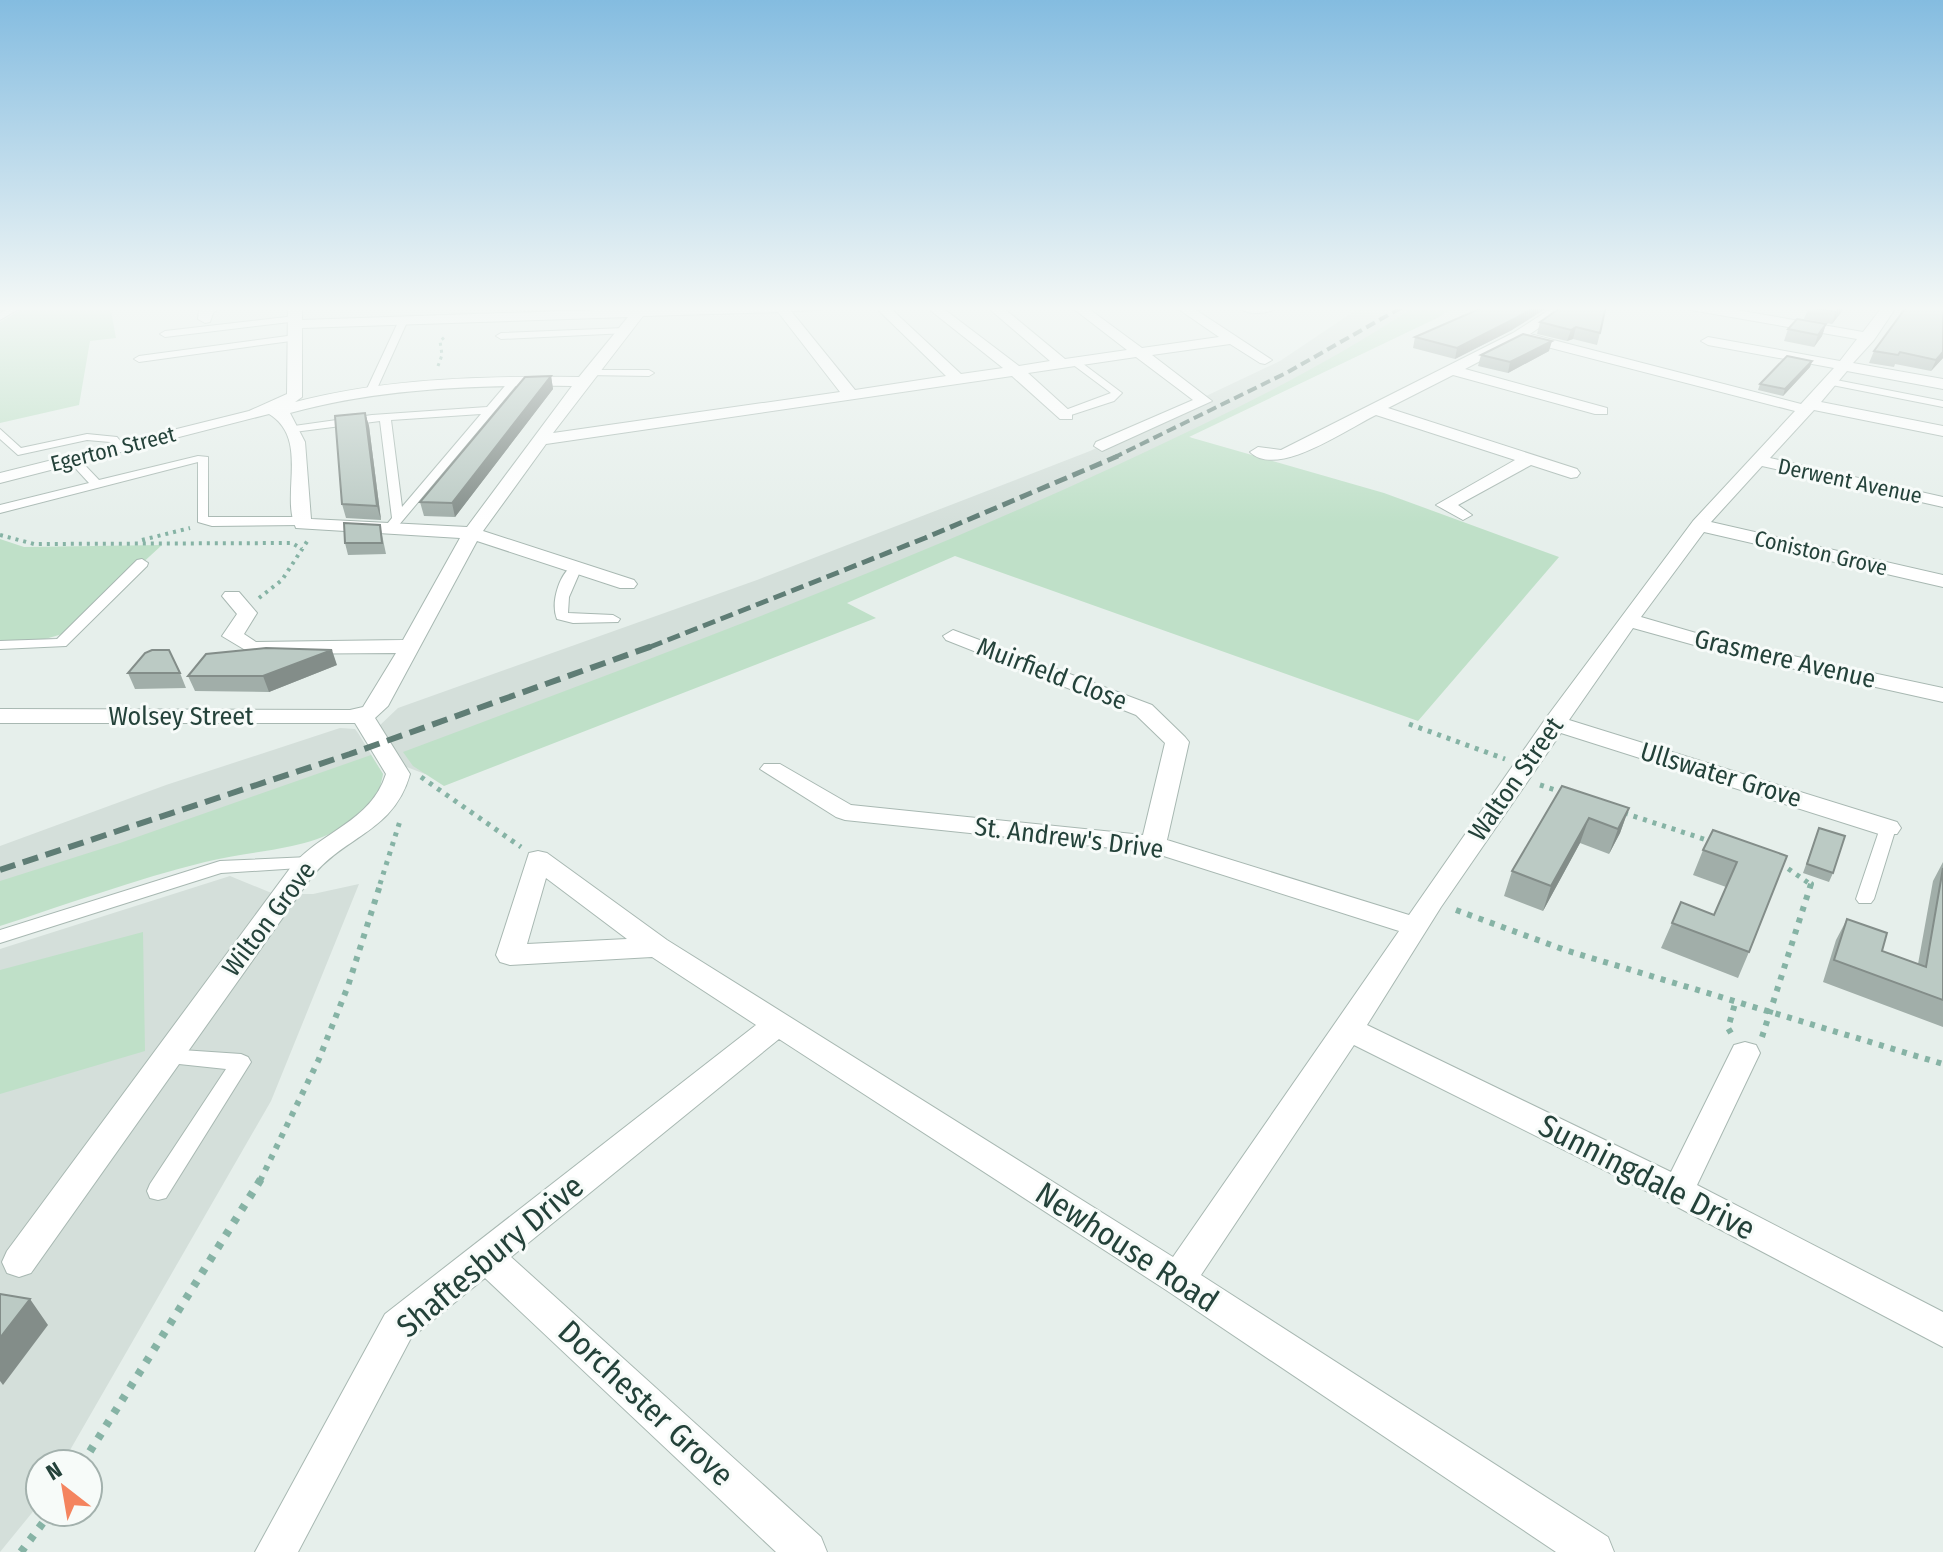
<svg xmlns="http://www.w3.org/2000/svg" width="1943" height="1552" font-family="'Fira Sans Condensed',sans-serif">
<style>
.built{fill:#d4dfda}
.green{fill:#bfe0c8}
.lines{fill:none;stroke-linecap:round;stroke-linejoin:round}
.service-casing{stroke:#a8b8b2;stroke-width:2}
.minor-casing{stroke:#a8b8b2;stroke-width:2}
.path-far4{stroke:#86b3a5;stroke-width:3;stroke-dasharray:3 4;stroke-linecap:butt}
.path-far3{stroke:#86b3a5;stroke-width:4;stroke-dasharray:3 5;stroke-linecap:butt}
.path-far2{stroke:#86b3a5;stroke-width:5;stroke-dasharray:4 6;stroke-linecap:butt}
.path-far1{stroke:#86b3a5;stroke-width:6;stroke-dasharray:5 7;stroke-linecap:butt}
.path{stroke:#86b3a5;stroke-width:8;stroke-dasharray:6 9;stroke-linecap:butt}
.service{fill:#fff;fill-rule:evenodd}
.minor{fill:#fff;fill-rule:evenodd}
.rail-far2{stroke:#5f7d75;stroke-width:4;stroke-dasharray:10 5;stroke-linecap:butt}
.rail-far1{stroke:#5f7d75;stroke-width:5;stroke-dasharray:13 6;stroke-linecap:butt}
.rail{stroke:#5f7d75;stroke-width:6;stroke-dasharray:16 8;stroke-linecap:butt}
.wall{fill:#a1aea9}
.shaded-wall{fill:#838d89}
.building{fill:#bbcac4;stroke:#838d89;stroke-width:2}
.labels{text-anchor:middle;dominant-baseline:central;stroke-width:6;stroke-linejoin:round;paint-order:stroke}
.far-street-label{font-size:22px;fill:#24423a;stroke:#f7fbf9}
.street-label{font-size:26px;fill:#24423a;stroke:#f7fbf9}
.near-street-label{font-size:32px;fill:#24423a;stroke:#f7fbf9}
</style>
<rect width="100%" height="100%" fill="#e6efeb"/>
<!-- built -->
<path class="built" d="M1362 306H1455L1439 317 1189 436 1192 439 425 774 404 766 378 727 398 708 757 580 1090 451 1280 361Z
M340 728 355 729 358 733 383 774 380 786 0 899V846L166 785Z
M230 876 274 894H313L359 884 271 1101 62 1464H40V1503L0 1552V949Z"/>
<!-- green -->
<path class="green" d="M28 306H110L116 338 90 341 79 405 0 423V322Z
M1415 306H1455L1439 317 1189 437 1384 493 1559 557 1418 721 955 556 847 603 876 618 444 786 413 766 403 752C641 662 880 575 1111 468 1215 419 1319 371 1415 306Z
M0 539 24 547 162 545 66 633 31 643H0Z
M371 755 383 774C378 799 373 807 351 822 308 852 254 849 205 862 136 879 68 904 0 926V881L120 843Z
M143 932 145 1051 0 1094V970Z"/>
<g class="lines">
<defs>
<path id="service" d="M14 306H24L0 320V313Z
M295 316 298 317V321L165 337 160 334 165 331Z
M400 318 408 320 375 393 366 395 365 393Z
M624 328 629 331 627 333 501 339 496 336 501 333Z
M295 335 300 338 298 340 139 362 134 359 139 356Z
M1072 360H1078L1122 393 1114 401 1068 416H1060V412L1111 393 1072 364Z
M590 370H649L654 373 649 376 586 375 585 373Z
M1831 379 1943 401V407L1827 384V380Z
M510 380 519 382 393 532 389 533 383 529 392 518 380 421 294 432 289 429 294 426 372 415 487 407ZM481 414 402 507 391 420Z
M0 429 21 448 87 434 117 437 125 447 119 450 110 442 87 440 18 455 0 439Z
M73 456 77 457 99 480 198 456 208 457V517H302L308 521 302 525 212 526 198 522V462L0 513V505L89 483 67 459Z
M142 559 148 563 147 566 66 646 0 649V641L57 639 137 560Z
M576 563 582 567 569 597 568 613 613 615 620 619 618 622 573 623 557 619C550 602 560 571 576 563Z
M1888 823 1896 828 1874 899 1871 903H1859L1856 899 1880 828Z
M309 857 318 863 315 867 221 873 0 943V930L220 861Z
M167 1049 241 1054 248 1057 251 1062 166 1198 158 1200 150 1198 147 1191 150 1184 226 1069 160 1062 157 1057 160 1052Z"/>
<path id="minor" d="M206 306H222L213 313 210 322 205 323 198 319 199 311Z
M288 306H302V320L710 306H828L821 310 791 311 855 390 946 376 874 306H888L961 374 1003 368 925 306H940L1019 366 1050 361 986 306H1001L1065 359 1127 350 1070 306H1085L1142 348 1219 337 1174 306H1190L1272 360 1265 364 1260 363 1230 344 1152 355 1212 401 1102 451 1094 446 1096 442 1193 400 1136 357 1028 373 1072 413V419H1060L1012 376 546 444 483 531 634 580 637 584 634 588H620L477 541 388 706 375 718 410 774C394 831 347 835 313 875L31 1273 19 1277 7 1273 2 1262 7 1251 291 867C321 831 371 822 386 774L355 723H0V709L350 710 363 707 396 653 252 654 222 636 237 614 222 596 225 592H239L257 613 244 634 256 642 403 640 460 538 296 528C280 495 310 439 269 414L0 483V473L249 411 287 394ZM778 312 840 392 553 433 643 316ZM628 317 579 377C484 376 388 378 295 402L302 397V328ZM572 386 467 527 311 519 305 442 290 413C382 388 477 385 572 386Z
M1245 306H1281C1272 313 1250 316 1241 309Z
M1555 306H1571L1530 334 1801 404 1834 368 1708 345 1701 341 1708 337 1840 361 1857 339 1691 310 1684 306H1713L1863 332 1883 306H1897L1874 340 1853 363 1943 379V389L1847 371 1821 402 1943 426V436L1814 410 1770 458 1943 497V507L1762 466 1711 522 1943 575V587L1704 532 1641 617 1727 642 1943 688V702L1723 653 1633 628 1569 720 1897 822 1901 828 1897 834H1879L1561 733 1441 907 1367 1025 1671 1172 1734 1045 1745 1042 1756 1045 1760 1053 1697 1185 1943 1312V1347L1666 1201 1354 1045 1201 1275 1608 1537 1614 1552H1556L1166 1290 779 1039 511 1257 821 1537 827 1552H776L485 1278 411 1338 298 1552H255L385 1314 756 1025 652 957 510 965 500 962 496 955 529 853 538 851 547 853 667 940 1173 1257 1399 931 1151 852 845 820 836 817 760 769 764 764H780L851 805 1143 835 1165 743 1136 715 946 640 943 636 953 630 1152 705 1185 737 1189 742 1167 840 1409 915 1546 718 1693 521 1795 411 1520 340 1465 369 1607 408V414H1595L1453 375 1388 408 1577 469 1580 473 1577 477 1571 478 1531 465 1458 505 1472 515 1463 520 1436 505 1515 460 1376 415C1347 429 1277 479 1250 452L1258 447 1281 450 1513 333ZM546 878 627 939 527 944Z"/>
</defs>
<!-- service casing -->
<use href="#service" class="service-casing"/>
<!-- minor casing -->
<use href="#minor" class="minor-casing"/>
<!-- path-far4 -->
<path class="path-far4" d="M438 366 442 355 440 341 446 336"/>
<!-- path-far3 -->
<path class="path-far3" d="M0 535 34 544 292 543 302 549
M142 540 190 528
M259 598 282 580 308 540"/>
<!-- path-far2 -->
<path class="path-far2" d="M1409 724 1505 759
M421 777 521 847
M1540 785 1565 793
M1624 813 1713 842
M1780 863 1810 884
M380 884 400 821"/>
<!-- path-far1 -->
<path class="path-far1" d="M1456 910 1565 950 1943 1064
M1731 1033 1728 1028 1736 1000
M1762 1037 1811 884 1807 882
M260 1181 319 1059 348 986 381 882"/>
<!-- path -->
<path class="path" d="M82 1464 261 1179
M21 1552 51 1512"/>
<!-- service -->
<use href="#service" class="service"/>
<!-- minor -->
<use href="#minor" class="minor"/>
<!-- rail-far2 -->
<path class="rail-far2" d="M1113 458 1288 372 1404 306"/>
<!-- rail-far1 -->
<path class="rail-far1" d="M650 647 925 538 1118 456"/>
<!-- rail -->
<path class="rail" d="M0 870 350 754 655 645"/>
</g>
<!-- wall -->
<path class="wall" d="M1563 306 1600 333 1597 345 1573 339 1567 341 1537 334 1540 322Z
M1809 306H1846L1832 324 1804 319Z
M1943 306V358L1931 371 1895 364 1894 367 1869 363 1874 351Z
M1826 324 1822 336 1814 347 1784 341 1788 329Z
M1512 330 1455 359 1413 348 1415 337Z
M1549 351 1508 373 1478 366 1481 355Z
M1812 361 1810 367 1783 396 1758 390 1760 384Z
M551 376 553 389 455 517 424 516 420 502Z
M365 413 369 426 381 520 346 518 342 504Z
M380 525 386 554 348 555 345 543Z
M337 665 269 692 195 691 188 676Z
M128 673H180L186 688 135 689Z
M1562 786 1629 808 1620 833 1609 854 1580 843 1543 911 1504 896 1512 871Z
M1819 828 1833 873 1829 882 1803 873Z
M1703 850 1787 856 1749 952 1738 978 1661 948 1672 923 1714 915 1726 887 1693 875Z
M1943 862V1027L1823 982 1836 940 1847 919 1882 951 1918 964 1933 881Z"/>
<!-- shaded-wall -->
<path class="shaded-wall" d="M1536 306H1550L1512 330 1455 359 1457 348Z
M1841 306H1846L1832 324 1836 312Z
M1826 324 1822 336 1814 347 1818 335Z
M1576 327 1573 339 1567 341 1571 330Z
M1552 341 1549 351 1508 373 1510 362Z
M1943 352V358L1931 371 1936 360Z
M1812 361 1810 367 1783 396 1785 389Z
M551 376 553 389 455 517 452 503Z
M365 413 369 426 381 520 377 506Z
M332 650 337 665 269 692 263 676Z
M1629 808 1620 833 1609 854 1618 829Z
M1589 818 1580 843 1543 911 1551 886Z
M30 1299 48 1325 3 1385 0 1381V1338Z"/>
<!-- building -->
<path class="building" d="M1486 306H1536L1514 319 1457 348 1415 337Z
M1563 306H1606L1600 333 1576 327 1571 330 1540 322Z
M1809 306H1841L1836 312 1808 307Z
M1907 306H1943V352L1936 360 1900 352 1898 355 1874 351Z
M1797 319 1826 324 1818 335 1788 329Z
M1523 334 1552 341 1510 362 1481 355Z
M1787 356 1812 361 1785 389 1760 384Z
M551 376 452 503 420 502 525 377Z
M365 413 377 506 342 504 335 416Z
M344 523 380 525 382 543H345Z
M266 648 332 650 263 676H188L206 654Z
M152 650H169L180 673H128L145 653Z
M1562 786 1629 808 1618 829 1589 818 1551 886 1512 871Z
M1819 828 1845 836 1833 873 1807 864Z
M1713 830 1787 856 1749 952 1672 923 1681 902 1714 915 1737 862 1703 850Z
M1943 868V1000L1834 960 1847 919 1887 933 1882 951 1926 967Z
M0 1294 30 1299 0 1338Z"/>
<!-- sky -->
<linearGradient id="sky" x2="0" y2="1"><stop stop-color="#84bce0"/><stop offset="0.59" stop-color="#f4f8f6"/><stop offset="1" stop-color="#f4f8f6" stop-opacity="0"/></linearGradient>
<rect width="1943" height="523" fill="url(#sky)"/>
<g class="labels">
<!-- far-street labels -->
<g class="far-street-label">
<text transform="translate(113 449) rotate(-14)">Egerton Street</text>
<text transform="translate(1850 481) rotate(12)">Derwent Avenue</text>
<text transform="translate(1821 553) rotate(13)">Coniston Grove</text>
</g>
<!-- street labels -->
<g class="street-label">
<text transform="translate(1785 659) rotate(13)">Grasmere Avenue</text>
<text transform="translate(1052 674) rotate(21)">Muirfield Close</text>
<text x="181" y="716">Wolsey Street</text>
<text transform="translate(1721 775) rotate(17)">Ullswater Grove</text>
<text transform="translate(1516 779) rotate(-55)">Walton Street</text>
<text transform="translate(1069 838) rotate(7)">St. Andrew's Drive</text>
<text transform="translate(269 919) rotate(-53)">Wilton Grove</text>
</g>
<!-- near-street labels -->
<g class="near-street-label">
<text transform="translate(1647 1177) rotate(27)">Sunningdale Drive</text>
<text transform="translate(1127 1247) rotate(33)">Newhouse Road</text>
<text transform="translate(490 1256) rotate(-40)">Shaftesbury Drive</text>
<text transform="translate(646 1403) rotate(43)">Dorchester Grove</text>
</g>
</g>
<!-- north arrow -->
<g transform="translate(64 1488) rotate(329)"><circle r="38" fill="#f7fbf9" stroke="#a3b1ad" stroke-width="2"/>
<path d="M0-6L14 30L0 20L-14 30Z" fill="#f4845f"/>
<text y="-12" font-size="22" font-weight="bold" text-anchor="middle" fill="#24423a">N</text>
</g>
</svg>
